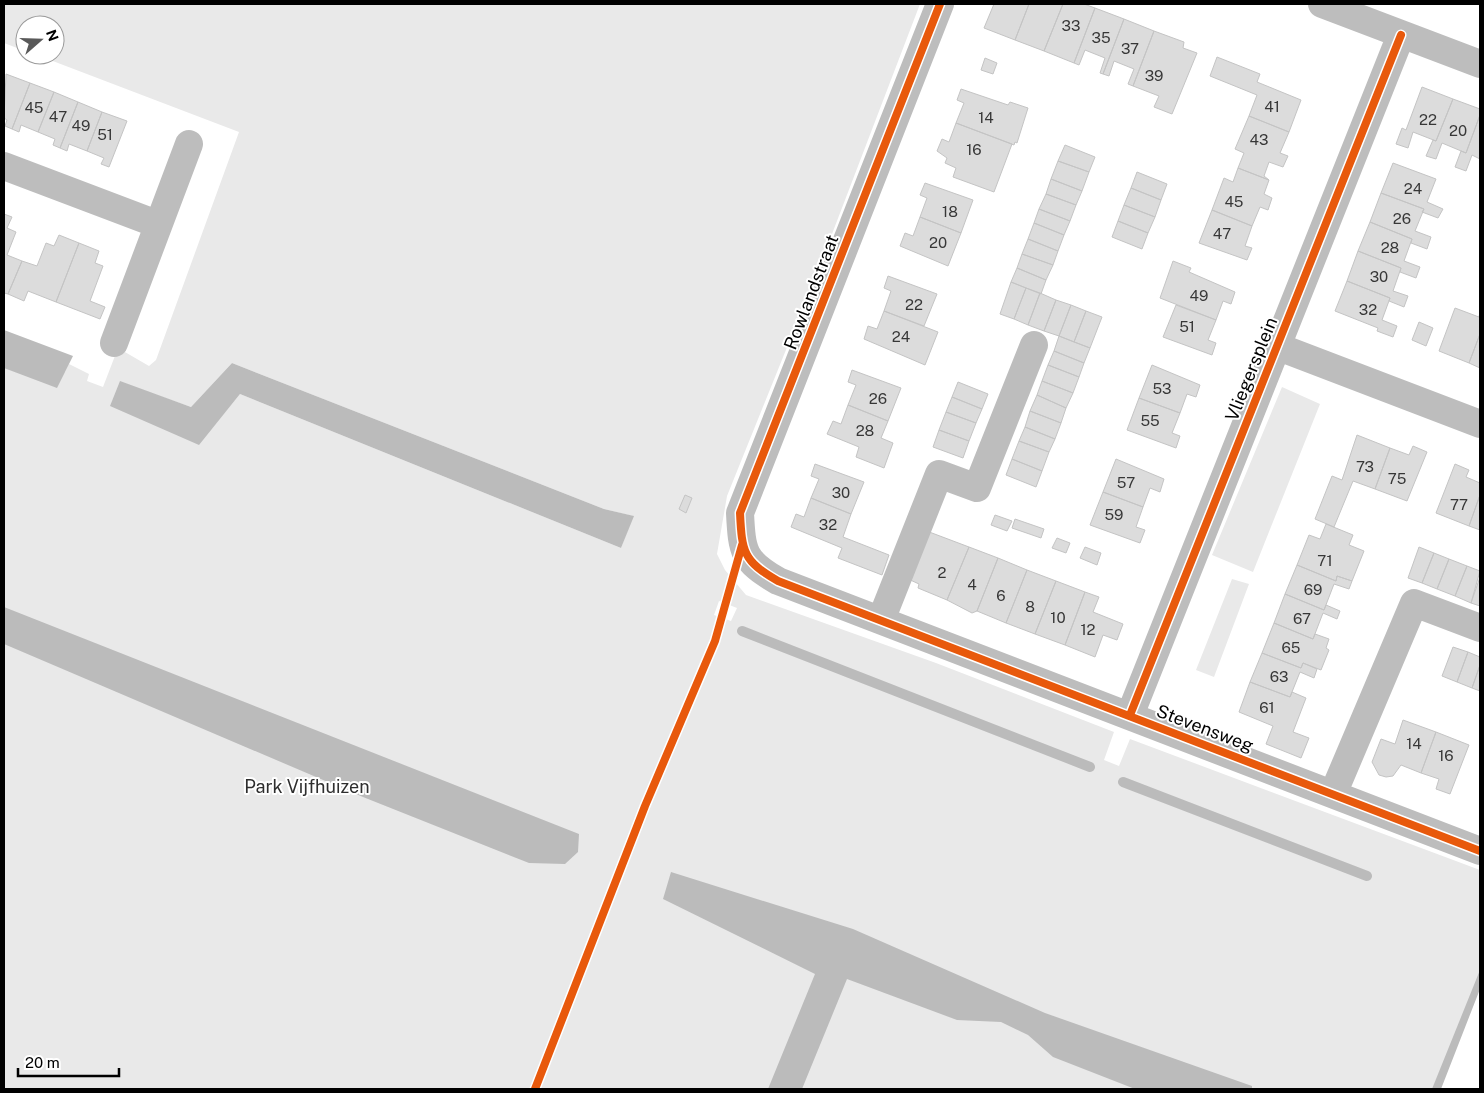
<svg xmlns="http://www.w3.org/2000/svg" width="1484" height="1093" font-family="'Public Sans',sans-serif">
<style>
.green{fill:#e9e9e9;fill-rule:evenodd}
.water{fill:#bbb}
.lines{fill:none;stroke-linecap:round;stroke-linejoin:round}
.stream{stroke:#bbb;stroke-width:10}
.building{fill:#dcdcdc;stroke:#c4c4c4}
.street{stroke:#bdbdbd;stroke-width:28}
.cycleway-casing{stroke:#fff;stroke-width:11}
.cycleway{stroke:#e8590c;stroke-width:8}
.labels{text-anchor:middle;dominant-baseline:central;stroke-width:4;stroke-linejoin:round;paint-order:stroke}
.number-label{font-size:15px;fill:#373737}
.street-label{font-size:18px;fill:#000;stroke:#fff}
.park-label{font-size:18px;fill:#2e2e2e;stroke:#fff}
</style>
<rect width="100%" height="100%" fill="#fff"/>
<!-- green -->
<path class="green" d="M4 4H920L819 268 727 496 717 554 725 570 746 595 936 663 1114 732 1104 760 1119 766 1130 739 1480 870V985L1434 1089H4V350L65 372 69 364 89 374 87 381 103 387 118 348 149 366 156 360 239 132 37 55H55V25H25V51L4 43ZM232 363 604 509 633 516 621 548 240 394 212 428 120 382 191 407ZM719 601 737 608 731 621 714 615Z
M1282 387 1320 404 1253 572 1212 555Z
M1232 579 1249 584 1214 677 1196 670Z"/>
<!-- water -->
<path class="water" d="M4 330 73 356 57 388 4 368Z
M232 363 604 509 634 516 621 548 240 394 199 445 110 406 120 381 191 407Z
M4 607 579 834 578 852 565 864 529 863 363 797 4 644Z
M671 872 853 929 1045 1013 1252 1086V1089H1135L1053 1057 1028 1035 1001 1022 957 1020 847 979 802 1089H768L815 974 663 899Z
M1480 970V989L1441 1089H1432Z"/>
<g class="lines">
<!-- stream -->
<path class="stream" d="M742 631 1090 767
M1123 782 1367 876"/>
</g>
<!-- building -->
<path class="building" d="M994 4H1029L1015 40 984 28Z
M1029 4H1063L1044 51 1015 40Z
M1063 4H1084L1095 8 1074 63 1044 51Z
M1095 8 1124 19 1103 74 1100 73 1105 58 1085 50 1079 65 1074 63Z
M1124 19 1154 31 1133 86 1128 84 1134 69 1114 61 1109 76 1103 74Z
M1154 31 1184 42 1183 48 1197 53 1172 114 1154 107 1159 96 1133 86Z
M1217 57 1260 74 1257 82 1301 100 1289 132 1249 116 1257 95 1210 76Z
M985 58 997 63 993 74 981 70Z
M6 74 30 83 12 129 5 126 7 120 4 118Z
M30 83 54 92 38 132 21 125 19 132 12 129Z
M1422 87 1453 99 1436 141 1413 132 1408 148 1396 144 1402 128 1406 130Z
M961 89 1008 105 1010 102 1028 108 1017 143 1015 142 1014 145 956 123 964 103 957 100Z
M54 92 78 102 60 148 53 145 55 139 38 132Z
M1453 99 1480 109V115L1466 153 1442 143 1436 159 1426 156 1433 140 1436 141Z
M78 102 102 112 87 151 69 144 67 151 60 148Z
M102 112 127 121 109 167 101 164 104 158 87 151Z
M1480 115V159L1472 155 1466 171 1455 167 1461 151 1466 153Z
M1249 116 1289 132 1280 153 1288 156 1283 167 1269 162 1264 176 1269 180 1238 168 1244 153 1235 149Z
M956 123 1012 144 994 192 953 177 956 168 945 163 947 158 937 151 942 139 949 142Z
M1065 145 1095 157 1089 172 1058 161Z
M1058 161 1089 172 1082 191 1051 179Z
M1393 163 1436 179 1427 202 1443 209 1438 218 1422 212 1424 209 1381 193Z
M1238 168 1269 180 1264 194 1272 198 1268 210 1260 207 1252 226 1212 210 1224 178 1233 182Z
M1137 172 1167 184 1161 200 1131 188Z
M1051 179 1082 191 1076 205 1046 194Z
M925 183 973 200 961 233 920 217 927 198 920 195Z
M1131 188 1161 200 1155 217 1124 205Z
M1381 193 1424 209 1415 231 1431 237 1427 249 1411 243 1412 239 1370 222Z
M1046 194 1076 205 1070 221 1039 209Z
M1124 205 1155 217 1148 233 1118 221Z
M1039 209 1070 221 1064 235 1034 223Z
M1212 210 1252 226 1245 246 1252 248 1247 260 1199 243Z
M4 214 12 217 7 228 16 232 7 255 22 261 8 294 4 293Z
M920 217 961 233 948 266 900 246 905 233 913 236Z
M1118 221 1148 233 1142 249 1112 237Z
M1370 222 1412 239 1404 261 1420 267 1416 278 1400 272 1401 268 1358 251Z
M1034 223 1064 235 1058 251 1028 239Z
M59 235 79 243 56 302 28 291 24 301 8 294 22 261 37 266 46 243 54 246Z
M1028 239 1058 251 1053 265 1022 254Z
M79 243 99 251 95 263 103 266 90 301 105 307 100 319 56 302Z
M1358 251 1401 268 1393 291 1408 296 1404 307 1389 301 1390 298 1347 281Z
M1022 254 1053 265 1046 280 1017 268Z
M1173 261 1191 268 1189 272 1235 292 1231 304 1223 301 1216 320 1160 298Z
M1017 268 1046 280 1041 294 1011 282Z
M888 276 937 294 924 326 884 311 891 291 884 288Z
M1347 281 1390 298 1382 320 1397 326 1393 337 1377 331 1378 328 1335 311Z
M1011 282 1026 288 1014 319 1000 314Z
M1026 288 1040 293 1028 325 1014 319Z
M1040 293 1056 300 1044 331 1028 325Z
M1056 300 1071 305 1059 336 1044 331Z
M1071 305 1086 311 1074 342 1059 336Z
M1176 305 1216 320 1208 340 1216 343 1212 355 1163 337Z
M1455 308 1479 317 1480 312V334L1469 363 1439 351Z
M884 311 938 332 925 365 864 339 868 326 877 329Z
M1086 311 1102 317 1090 348 1074 342Z
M1419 322 1433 328 1426 346 1412 340Z
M1480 334V368L1469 363Z
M1059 336 1090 348 1084 363 1054 351Z
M1054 351 1084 363 1079 377 1048 365Z
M1048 365 1079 377 1073 393 1042 381Z
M1152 365 1200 385 1196 397 1187 394 1180 413 1139 398Z
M852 370 901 388 888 421 848 405 856 385 848 382Z
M1042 381 1073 393 1066 408 1037 395Z
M958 382 988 394 982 409 952 397Z
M1037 395 1066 408 1061 423 1030 411Z
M952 397 982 409 976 423 946 412Z
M1139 398 1180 413 1172 433 1180 436 1176 448 1127 430Z
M848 405 888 421 881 438 893 443 884 468 856 457 859 447 827 434 833 421 841 424Z
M1030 411 1061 423 1055 439 1025 427Z
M946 412 976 423 969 441 939 430Z
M1025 427 1055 439 1049 452 1019 441Z
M939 430 969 441 963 458 933 447Z
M1357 435 1390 448 1375 489 1353 481 1334 527 1315 519 1332 476 1342 480Z
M1019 441 1049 452 1042 471 1012 459Z
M1413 446 1427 452 1407 501 1375 489 1390 448 1409 455Z
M1012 459 1042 471 1036 487 1006 475Z
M1116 459 1164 479 1160 492 1150 488 1143 507 1103 492Z
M815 464 864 482 851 514 811 498 819 479 811 476Z
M1455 464 1469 470 1466 477 1480 483V495L1469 526 1436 513Z
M1103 492 1143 507 1136 527 1145 530 1140 543 1090 525Z
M685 495 692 498 686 513 679 509Z
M1480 495V530L1469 526Z
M811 498 851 514 843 537 889 555 882 575 838 558 842 548 791 527 796 514 804 517Z
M995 515 1012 521 1007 531 991 525Z
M1015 519 1044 529 1041 538 1012 528Z
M1326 524 1353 535 1349 545 1364 551 1352 581 1337 576 1336 581 1297 565 1309 535 1320 539Z
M924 530 969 547 947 600 918 588 919 584 906 578Z
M1057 538 1070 543 1066 553 1052 548Z
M969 547 998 558 977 611 972 613 947 600Z
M1085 547 1101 553 1097 565 1080 558Z
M1419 547 1434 553 1422 583 1408 578Z
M1434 553 1449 559 1437 589 1422 583Z
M998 558 1027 570 1006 623 977 611Z
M1449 559 1467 566 1455 596 1437 589Z
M1297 565 1336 581 1337 576 1352 581 1349 589 1334 584 1324 610 1285 594Z
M1467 566 1480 571 1471 603 1455 596Z
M1027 570 1056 581 1035 634 1006 623Z
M1480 577V606L1471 603Z
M1056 581 1085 592 1065 645 1035 634Z
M1085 592 1099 597 1093 612 1123 624 1117 640 1103 635 1095 657 1065 645Z
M1285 594 1324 610 1326 605 1340 611 1337 619 1323 613 1313 639 1274 623Z
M1274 623 1313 639 1315 634 1329 639 1326 648 1329 650 1321 670 1303 663 1301 668 1262 653Z
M1453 647 1468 652 1457 682 1442 676Z
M1468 652 1480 657V665L1472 688 1457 682Z
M1262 653 1301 668 1303 663 1317 669 1314 678 1300 672 1290 697 1250 682Z
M1480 665V691L1472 688Z
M1250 682 1290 697 1292 692 1306 698 1293 732 1309 738 1301 758 1266 744 1273 726 1239 712Z
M1403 720 1436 732 1421 773 1401 765 1393 776 1386 777 1379 775 1372 762 1381 739 1395 744Z
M1436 732 1469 745 1450 794 1436 789 1439 779 1421 773Z"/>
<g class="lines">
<!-- street -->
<path class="street" d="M940 4 740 513C742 552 743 561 778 581L1480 851
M1322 4 1480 64
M4 166 157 224
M114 343 189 144
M1276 346 1480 424
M881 620 939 474 977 488 1034 345
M1130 715 1401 35
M1333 794 1414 603 1480 628"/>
<defs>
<path id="cycleway" d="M940 4 740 513C742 552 743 561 778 581L1480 851
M1130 715 1401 35
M535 1089 645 806 715 641 742 545"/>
</defs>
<!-- cycleway casing -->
<use href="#cycleway" class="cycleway-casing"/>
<!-- cycleway -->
<use href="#cycleway" class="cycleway"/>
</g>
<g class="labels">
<!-- number labels -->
<g class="number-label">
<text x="1071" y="25">33</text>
<text x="1101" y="37">35</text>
<text x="1130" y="48">37</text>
<text x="1154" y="75">39</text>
<text x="1272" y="106">41</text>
<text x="34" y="107">45</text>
<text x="58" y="116">47</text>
<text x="986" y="117">14</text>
<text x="1428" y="119">22</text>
<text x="81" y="125">49</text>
<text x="1458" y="130">20</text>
<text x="105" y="134">51</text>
<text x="1259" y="139">43</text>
<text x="974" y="149">16</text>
<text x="1413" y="188">24</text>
<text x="1234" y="201">45</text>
<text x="950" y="211">18</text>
<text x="1402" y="218">26</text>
<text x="1222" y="233">47</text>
<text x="938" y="242">20</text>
<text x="1390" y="247">28</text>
<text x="1379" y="276">30</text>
<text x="1199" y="295">49</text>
<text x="914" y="304">22</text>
<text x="1368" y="309">32</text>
<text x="1187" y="326">51</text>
<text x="901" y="336">24</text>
<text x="1162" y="388">53</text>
<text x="878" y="398">26</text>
<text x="1150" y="420">55</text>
<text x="865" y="430">28</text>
<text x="1365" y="466">73</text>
<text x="1397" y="478">75</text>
<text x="1126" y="482">57</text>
<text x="841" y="492">30</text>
<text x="1459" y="504">77</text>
<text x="1114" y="514">59</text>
<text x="828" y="524">32</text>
<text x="1325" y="560">71</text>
<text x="942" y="572">2</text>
<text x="972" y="584">4</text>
<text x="1313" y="589">69</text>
<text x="1001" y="595">6</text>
<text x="1030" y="606">8</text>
<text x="1058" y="617">10</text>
<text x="1302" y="618">67</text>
<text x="1088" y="629">12</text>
<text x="1291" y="647">65</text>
<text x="1279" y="676">63</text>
<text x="1267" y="707">61</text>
<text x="1414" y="743">14</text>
<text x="1446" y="755">16</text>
</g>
<!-- street labels -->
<g class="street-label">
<text transform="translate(811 292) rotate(-69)">Rowlandstraat</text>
<text transform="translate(1251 369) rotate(-68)">Vliegersplein</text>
<text transform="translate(1205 728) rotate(21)">Stevensweg</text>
</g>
<!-- park labels -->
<g class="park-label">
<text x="307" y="786">Park Vijfhuizen</text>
</g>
</g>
<!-- border -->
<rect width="1484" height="1093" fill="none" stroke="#000000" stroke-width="10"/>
<!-- north arrow -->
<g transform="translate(40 40) rotate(70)"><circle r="24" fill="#ffffff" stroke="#999999"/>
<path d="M0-4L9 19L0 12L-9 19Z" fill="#595959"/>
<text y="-8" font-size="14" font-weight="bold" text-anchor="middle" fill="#000000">N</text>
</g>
<!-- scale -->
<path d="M18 1068v8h101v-8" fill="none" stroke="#000000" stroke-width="2.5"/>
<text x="25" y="1068" font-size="15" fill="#000000" stroke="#ffffff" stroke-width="4" paint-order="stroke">20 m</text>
</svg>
